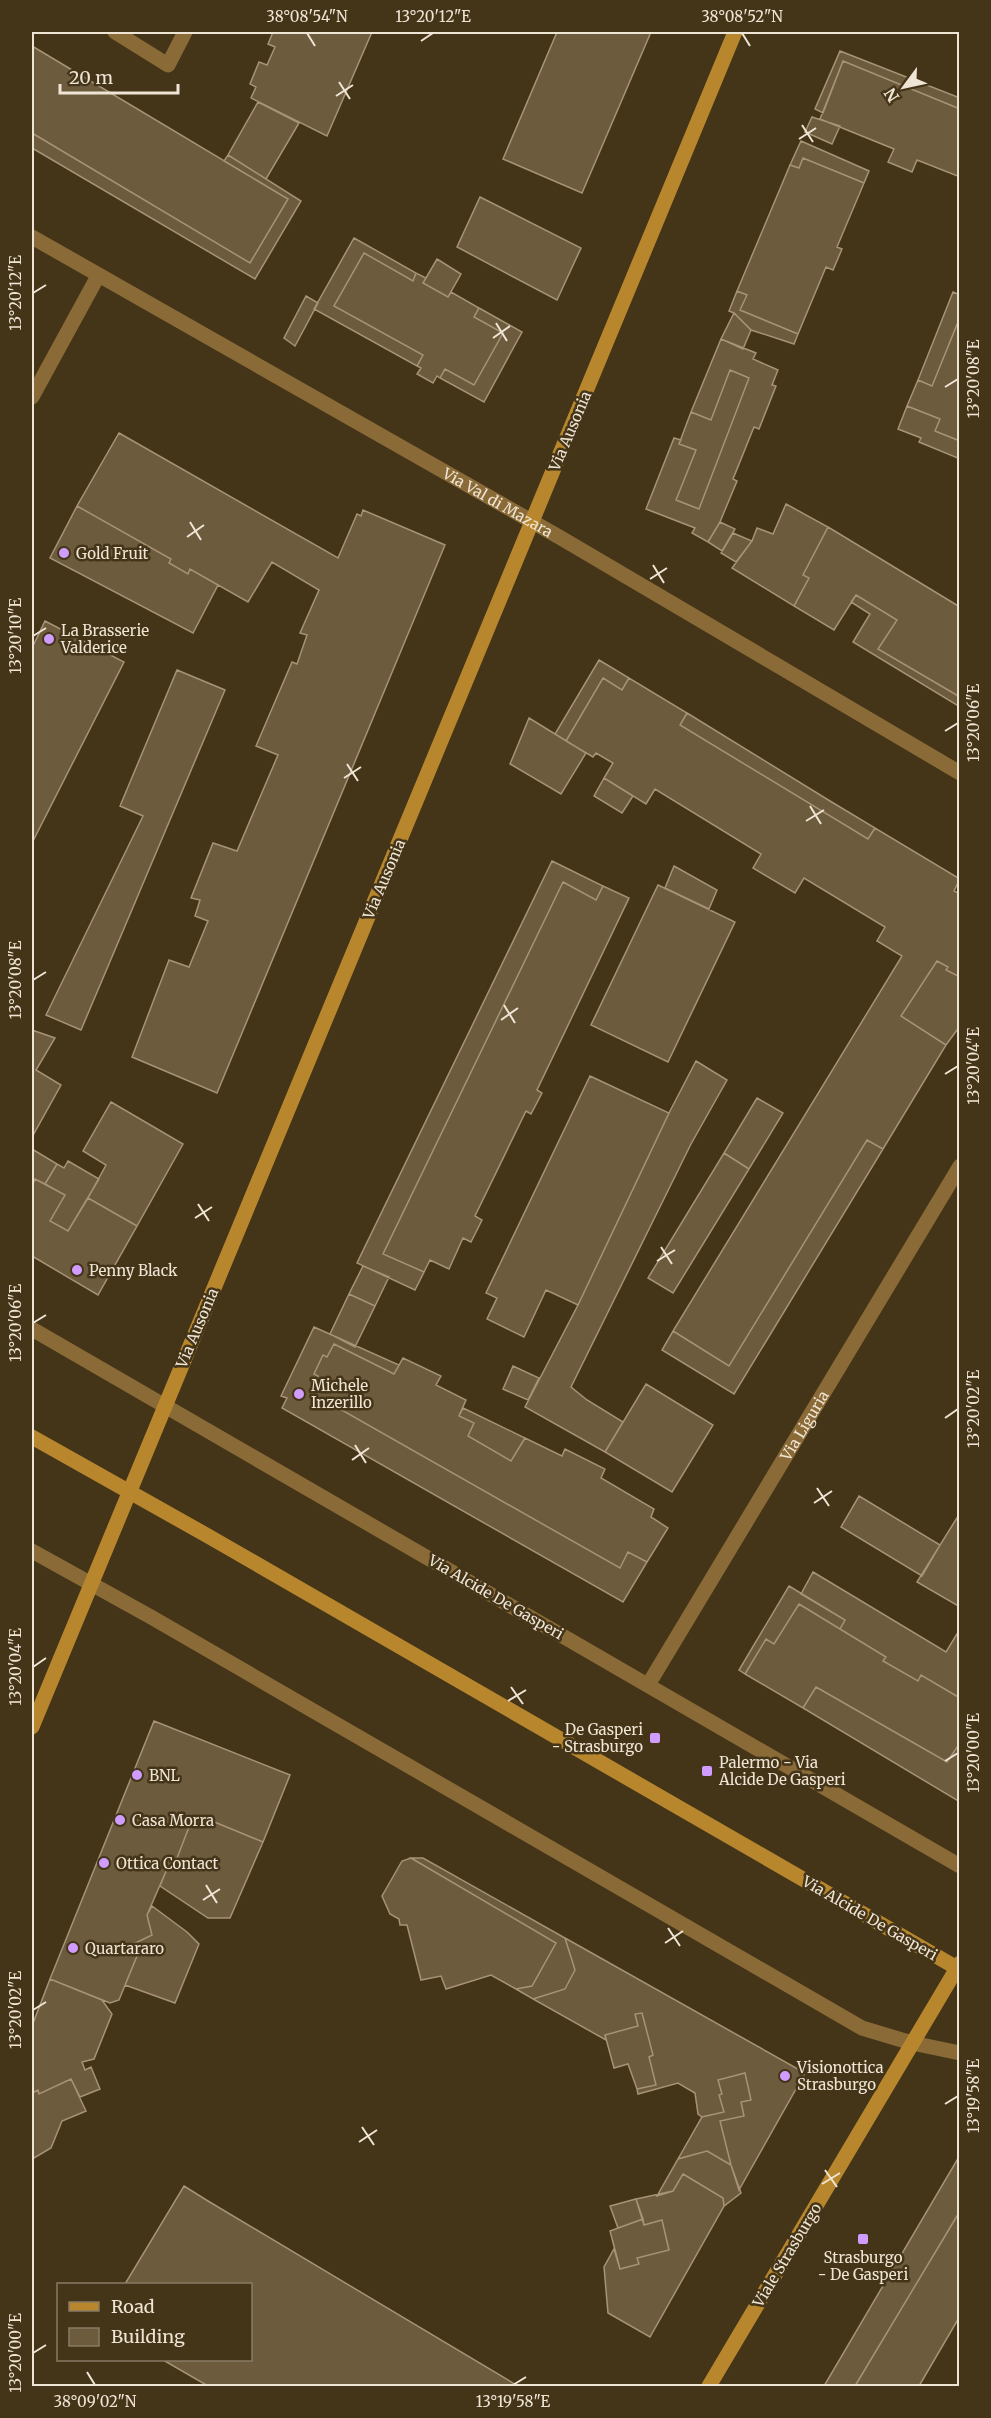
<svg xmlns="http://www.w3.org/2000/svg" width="991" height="2418" font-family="Merriweather,serif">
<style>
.building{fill:#6d5b3e;stroke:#a79375;stroke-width:1.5}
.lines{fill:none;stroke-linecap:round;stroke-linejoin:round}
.street{stroke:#8a6b38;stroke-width:15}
.secondary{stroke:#b8872d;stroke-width:15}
.ticks{fill:none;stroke:#efe5d5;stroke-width:2}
.poi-dot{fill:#d09dff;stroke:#443418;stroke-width:2}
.labels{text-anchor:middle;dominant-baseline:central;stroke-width:5;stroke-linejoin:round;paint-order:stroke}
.street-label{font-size:15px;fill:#efe5d5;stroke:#443418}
.poi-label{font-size:15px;fill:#efe5d5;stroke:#443418;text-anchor:start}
.neatline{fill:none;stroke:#efe5d5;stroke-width:2}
.ticks-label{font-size:15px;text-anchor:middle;fill:#efe5d5}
</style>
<rect width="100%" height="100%" fill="#443418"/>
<!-- building -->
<path class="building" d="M273 32H372L327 136 251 98 256 87 250 84 259 62 267 65 275 47 268 44Z
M557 32H651L582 193 503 159Z
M32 46 288 199 250 263 32 133Z
M840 51 960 98V109L843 61 823 113 815 109Z
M843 61 960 109V177L917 160 912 172 888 162 894 149 820 119Z
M258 102 299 123 266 179 228 155Z
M812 117 840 126 832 144 805 132Z
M32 133 250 263 288 199 224 161 228 155 301 201 255 279 32 148Z
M801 141 869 171 864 183 803 158 799 168 790 165Z
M803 158 864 183 837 247 842 249 833 270 826 267 798 334 740 310 747 295 737 291 790 165 799 168Z
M480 197 581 248 557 300 457 247Z
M354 238 416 273 413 281 364 253 334 306 423 355 417 366 314 309Z
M364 253 413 281 416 273 426 278 423 283 448 297 451 292 479 308 474 317 503 333 474 385 445 369 440 378 437 376 433 383 417 374 421 368 417 366 423 355 334 306Z
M437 259 461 274 448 297 423 283Z
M737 291 747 295 740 310 798 334 794 344 751 330 734 313 729 311Z
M953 292 960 295V317L932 386 918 380Z
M306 296 318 303 295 346 284 338Z
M479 308 522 332 484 402 440 378 445 369 474 385 503 333 474 317Z
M734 313 751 330 743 349 721 339Z
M960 317V441L935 431 940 419 907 406 918 380 932 386Z
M721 339 756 353 753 359 778 370 772 385 776 386 759 429 754 427 733 479 737 481 720 522 708 542 692 533 695 528 646 509 674 438 681 440 679 444 696 450 676 500 699 509 749 378 730 370 711 420 691 412Z
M730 370 749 378 699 509 676 500 696 450 679 444 691 412 711 420Z
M907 406 940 419 935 431 960 441V459L919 442 921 438 898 429Z
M119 433 338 558 357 514 361 516 363 510 445 545 217 1093 132 1057 169 960 189 967 208 921 195 916 200 900 191 898 213 843 237 851 278 755 256 746 292 662 297 664 307 635 300 633 319 590 272 562 248 602 190 569 188 574 169 563 171 559 77 506Z
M786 504 828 527 803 575 809 578 794 606 732 568 752 541 757 528 773 534Z
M77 506 171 559 169 563 188 574 190 569 218 585 193 633 50 558Z
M720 522 735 529 722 551 708 542Z
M828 527 960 607V697L878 649 897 620 856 595 834 630 794 606 809 578 803 575Z
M733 533 752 541 736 562 721 553Z
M856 595 897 620 878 649 960 697V707L853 642 870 614 851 602Z
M45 621 124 662 32 843V648Z
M599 660 629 678 622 690 603 678 566 741 555 734Z
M177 670 225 690 81 1030 46 1015 143 816 120 806Z
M603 678 622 690 629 678 687 713 680 725 868 839 875 828 960 879 954 891 960 894V977L946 970 948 967 937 961 901 1016 946 1045 883 1149 867 1140 729 1366 673 1331 902 956 877 941 885 927 804 878 795 893 753 868 761 854 655 789 646 804 604 778 613 763 596 753 593 757 566 741Z
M687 713 830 801 875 828 868 839 680 725Z
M529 718 586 753 561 794 510 764Z
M604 778 633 796 622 813 594 796Z
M552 861 603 886 596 900 563 882 383 1254 424 1272 415 1290 357 1263Z
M674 866 717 890 709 909 665 888Z
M563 882 596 900 603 886 629 898 537 1090 542 1093 531 1114 526 1111 475 1216 482 1220 471 1242 463 1238 449 1269 430 1260 424 1272 383 1254Z
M658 885 735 922 668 1062 591 1025Z
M937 961 948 967 946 970 960 977V1026L946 1045 901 1016Z
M32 1030 55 1038 36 1070 61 1085 32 1137Z
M696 1061 727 1080 691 1144 571 1387 587 1400 623 1422 605 1452 525 1407 578 1305 669 1113Z
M590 1076 669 1113 578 1305 546 1290 524 1337 487 1319 497 1298 486 1293Z
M757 1098 783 1113 749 1169 724 1153Z
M111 1102 183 1144 137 1226 88 1198 106 1165 83 1151Z
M867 1140 883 1149 734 1394 662 1350 673 1331 729 1366Z
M32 1149 57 1164 45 1184 35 1179 32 1186Z
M724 1153 749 1169 673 1293 648 1278Z
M68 1161 99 1179 68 1231 50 1221 65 1195 45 1184 57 1164 64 1168Z
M35 1179 65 1195 50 1221 68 1231 88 1198 137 1226 98 1295 32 1256V1186Z
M363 1266 389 1277 375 1306 349 1294Z
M349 1294 375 1306 355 1347 330 1334Z
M314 1327 399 1365 394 1374 334 1344 327 1357 323 1355 314 1374 318 1376 310 1392 620 1568 628 1552 647 1562 623 1602 282 1408 287 1398 281 1396Z
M334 1344 394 1374 403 1358 441 1376 436 1385 466 1400 459 1416 474 1423 468 1436 511 1461 525 1438 562 1456 565 1449 605 1469 601 1478 654 1509 651 1517 668 1528 647 1562 628 1552 620 1568 310 1392 318 1376 314 1374 323 1355 327 1357Z
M513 1366 539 1378 528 1400 503 1389Z
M646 1384 713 1425 672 1492 605 1452Z
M463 1408 525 1438 511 1461 468 1436 474 1423 459 1416Z
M859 1496 940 1545 922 1576 841 1527Z
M960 1513V1607L917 1582Z
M813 1572 946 1652 960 1629V1698L921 1675 918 1681 883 1661 886 1657 840 1629 845 1620 801 1594Z
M789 1586 845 1620 840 1629 799 1604 774 1644 766 1639 745 1674 739 1670Z
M799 1604 886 1657 883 1661 918 1681 921 1675 960 1698V1743L947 1762 816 1687 803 1708 745 1674 766 1639 774 1644Z
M816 1687 947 1762 960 1743V1802L803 1708Z
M154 1721 290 1775 263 1842 212 1821 189 1827 174 1866 167 1869 147 1915 152 1935 131 1945 137 1956 119 2000 110 2003 50 1979Z
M212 1821 263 1842 230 1918H208L160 1886 167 1869 174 1866 189 1827Z
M411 1858H423L565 1938 575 1970 565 1989 533 1999 516 1989 532 1986 556 1943Z
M411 1858 556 1943 532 1986 516 1989 491 1975 446 1989 441 1976 421 1980 407 1925H400L399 1919 390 1914 382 1896 402 1861Z
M152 1906 187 1932 199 1944 175 2003 125 1985 137 1956 131 1945 152 1935 147 1915Z
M565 1938 805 2073 739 2190 731 2165 720 2121 744 2116 741 2102 751 2100 745 2073 718 2080 722 2094 719 2095 724 2112 702 2117 698 2114 695 2093 678 2083 638 2094 637 2089 656 2085 649 2057 653 2055 642 2013 635 2014 638 2026 605 2035 606 2040 533 1999 565 1989 575 1970Z
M50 1979 102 2000 112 2014 94 2059 82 2062 85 2070 91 2067 100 2089 80 2097 71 2079 39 2094 38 2090 32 2093V2026Z
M642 2013 653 2055 649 2057 656 2085 637 2089 628 2064 614 2068 605 2035 638 2026 635 2014Z
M745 2073 751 2100 741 2102 744 2116 720 2121 731 2165 707 2151 678 2159 702 2117 724 2112 719 2095 722 2094 718 2080Z
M71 2079 86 2111 62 2121 51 2148 34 2158H32V2093L38 2090 39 2094Z
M707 2151 731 2165 741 2193 724 2206 723 2198 683 2174 673 2191 657 2196 678 2159Z
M960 2155V2211L855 2386H824Z
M683 2174 723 2198 724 2206 650 2337 608 2313 604 2267 614 2249 620 2269 639 2264 637 2258 669 2250 662 2220 644 2225 636 2199 673 2191Z
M184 2186 208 2201 518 2386H208L163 2360H250V2284H125Z
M636 2199 643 2219 618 2228 610 2206Z
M960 2211V2316L919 2386H920H855Z
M643 2219 644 2225 662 2220 669 2250 637 2258 639 2264 620 2269 610 2231Z"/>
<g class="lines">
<!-- street -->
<g class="street">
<path d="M115 32 168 65 185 32"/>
<path id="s1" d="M32 237 561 538 960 773"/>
<path d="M32 397 98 276"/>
<path d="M32 1329 960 1866"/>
<path d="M32 1551 151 1617 862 2028 912 2043 960 2053"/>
<path id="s2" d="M648 1685 960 1166"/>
</g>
<!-- secondary -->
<path class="secondary" d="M32 1437 208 1536 957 1968
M32 1727 735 32
M709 2386 960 1963"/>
</g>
<!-- ticks -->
<path class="ticks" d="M307 33 315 46M742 33 750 46M421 41 433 33M339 82 350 99M336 96 353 85M802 125 813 142M799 139 816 128M33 293 46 285M496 323 507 341M493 338 510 326M945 387 958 379M190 522 201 540M187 537 204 525M653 565 664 583M650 579 667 568M33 636 46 628M945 731 958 723M347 764 358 781M344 778 361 767M810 806 821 824M806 821 824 810M33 980 46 972M504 1005 515 1023M501 1020 518 1008M945 1074 958 1066M198 1204 209 1221M195 1218 212 1207M661 1247 672 1264M657 1261 675 1250M33 1323 46 1315M945 1418 958 1409M355 1445 366 1463M352 1460 369 1448M817 1488 829 1506M814 1503 832 1491M33 1667 46 1658M511 1687 523 1704M508 1701 526 1690M945 1761 958 1753M206 1885 217 1903M203 1900 220 1889M668 1928 680 1946M665 1943 683 1931M33 2010 46 2002M945 2104 958 2096M362 2127 374 2145M359 2142 377 2130M825 2170 837 2187M822 2184 840 2173M33 2353 46 2345M87 2372 95 2385M513 2385 526 2377"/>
<!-- markers -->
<g class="poi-dot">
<circle cx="64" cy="553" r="6"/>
<circle cx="49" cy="639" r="6"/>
<circle cx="77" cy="1270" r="6"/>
<circle cx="299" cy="1394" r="6"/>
<rect x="649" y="1732" width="12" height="12" rx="3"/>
<rect x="701" y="1765" width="12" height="12" rx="3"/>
<circle cx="137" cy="1775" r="6"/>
<circle cx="120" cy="1820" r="6"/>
<circle cx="104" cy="1863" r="6"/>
<circle cx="73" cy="1948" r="6"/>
<circle cx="785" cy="2076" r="6"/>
<rect x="857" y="2233" width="12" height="12" rx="3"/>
</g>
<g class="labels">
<!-- street labels -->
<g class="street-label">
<text transform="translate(570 431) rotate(-67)">Via Ausonia</text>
<text stroke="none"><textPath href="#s1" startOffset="536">Via Val di Mazara</textPath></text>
<text transform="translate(384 879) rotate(-67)">Via Ausonia</text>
<text transform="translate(197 1328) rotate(-67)">Via Ausonia</text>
<text stroke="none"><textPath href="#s2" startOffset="303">Via Liguria</textPath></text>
<text transform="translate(496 1597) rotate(30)">Via Alcide De Gasperi</text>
<text transform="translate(870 1918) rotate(30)">Via Alcide De Gasperi</text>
<text transform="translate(787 2255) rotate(-59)">Viale Strasburgo</text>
</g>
<!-- poi labels -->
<g class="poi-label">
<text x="76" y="553">Gold Fruit</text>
<text x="61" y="630">La Brasserie<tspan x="61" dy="17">Valderice</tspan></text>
<text x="89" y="1270">Penny Black</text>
<text x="311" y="1385">Michele<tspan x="311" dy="17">Inzerillo</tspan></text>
<text x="643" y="1729" text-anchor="end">De Gasperi<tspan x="643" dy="17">- Strasburgo</tspan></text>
<text x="719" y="1762">Palermo - Via<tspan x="719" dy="17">Alcide De Gasperi</tspan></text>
<text x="149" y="1775">BNL</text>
<text x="132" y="1820">Casa Morra</text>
<text x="116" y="1863">Ottica Contact</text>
<text x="85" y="1948">Quartararo</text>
<text x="797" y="2067">Visionottica<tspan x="797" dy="17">Strasburgo</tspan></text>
<text x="863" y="2257" text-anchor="middle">Strasburgo<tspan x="863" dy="17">- De Gasperi</tspan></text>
</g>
</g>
<!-- border -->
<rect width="991" height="2418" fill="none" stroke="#443418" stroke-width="66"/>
<!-- legend -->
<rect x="57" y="2283" width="195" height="78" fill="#443418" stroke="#887b64" stroke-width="1.5"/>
<rect x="69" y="2302" width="30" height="9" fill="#b8872d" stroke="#887b64" stroke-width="1.5"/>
<text x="111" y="2313" font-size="18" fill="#efe5d5">Road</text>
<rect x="69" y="2328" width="30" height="18" fill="#6d5b3e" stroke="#887b64" stroke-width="1.5"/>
<text x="111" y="2343" font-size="18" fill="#efe5d5">Building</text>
<!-- north arrow -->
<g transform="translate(904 87) rotate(237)" stroke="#443418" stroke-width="4.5" paint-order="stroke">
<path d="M0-4.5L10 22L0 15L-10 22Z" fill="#efe5d5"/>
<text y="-9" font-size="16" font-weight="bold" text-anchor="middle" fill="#efe5d5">N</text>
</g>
<!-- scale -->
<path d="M60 84v9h118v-9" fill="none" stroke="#efe5d5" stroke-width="3"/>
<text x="69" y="84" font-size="18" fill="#efe5d5" stroke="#443418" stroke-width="4.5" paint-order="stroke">20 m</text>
<rect x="33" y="33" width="925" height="2352" class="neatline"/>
<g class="ticks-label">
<text x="307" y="22">38°08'54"N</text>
<text x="433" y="22">13°20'12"E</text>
<text x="742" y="22">38°08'52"N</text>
<text transform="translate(16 293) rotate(-90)" y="5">13°20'12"E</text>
<text transform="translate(974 379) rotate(-90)" y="5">13°20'08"E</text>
<text transform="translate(16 636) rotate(-90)" y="5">13°20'10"E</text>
<text transform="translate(974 723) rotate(-90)" y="5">13°20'06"E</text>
<text transform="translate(16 980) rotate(-90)" y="5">13°20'08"E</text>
<text transform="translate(974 1066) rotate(-90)" y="5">13°20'04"E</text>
<text transform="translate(16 1323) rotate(-90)" y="5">13°20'06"E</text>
<text transform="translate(974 1409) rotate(-90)" y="5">13°20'02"E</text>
<text transform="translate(16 1667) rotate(-90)" y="5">13°20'04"E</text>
<text transform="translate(974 1753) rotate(-90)" y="5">13°20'00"E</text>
<text transform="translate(16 2010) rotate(-90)" y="5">13°20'02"E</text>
<text transform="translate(974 2096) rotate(-90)" y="5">13°19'58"E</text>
<text transform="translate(16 2353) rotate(-90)" y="5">13°20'00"E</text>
<text x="95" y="2407">38°09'02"N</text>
<text x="513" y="2407">13°19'58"E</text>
</g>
</svg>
